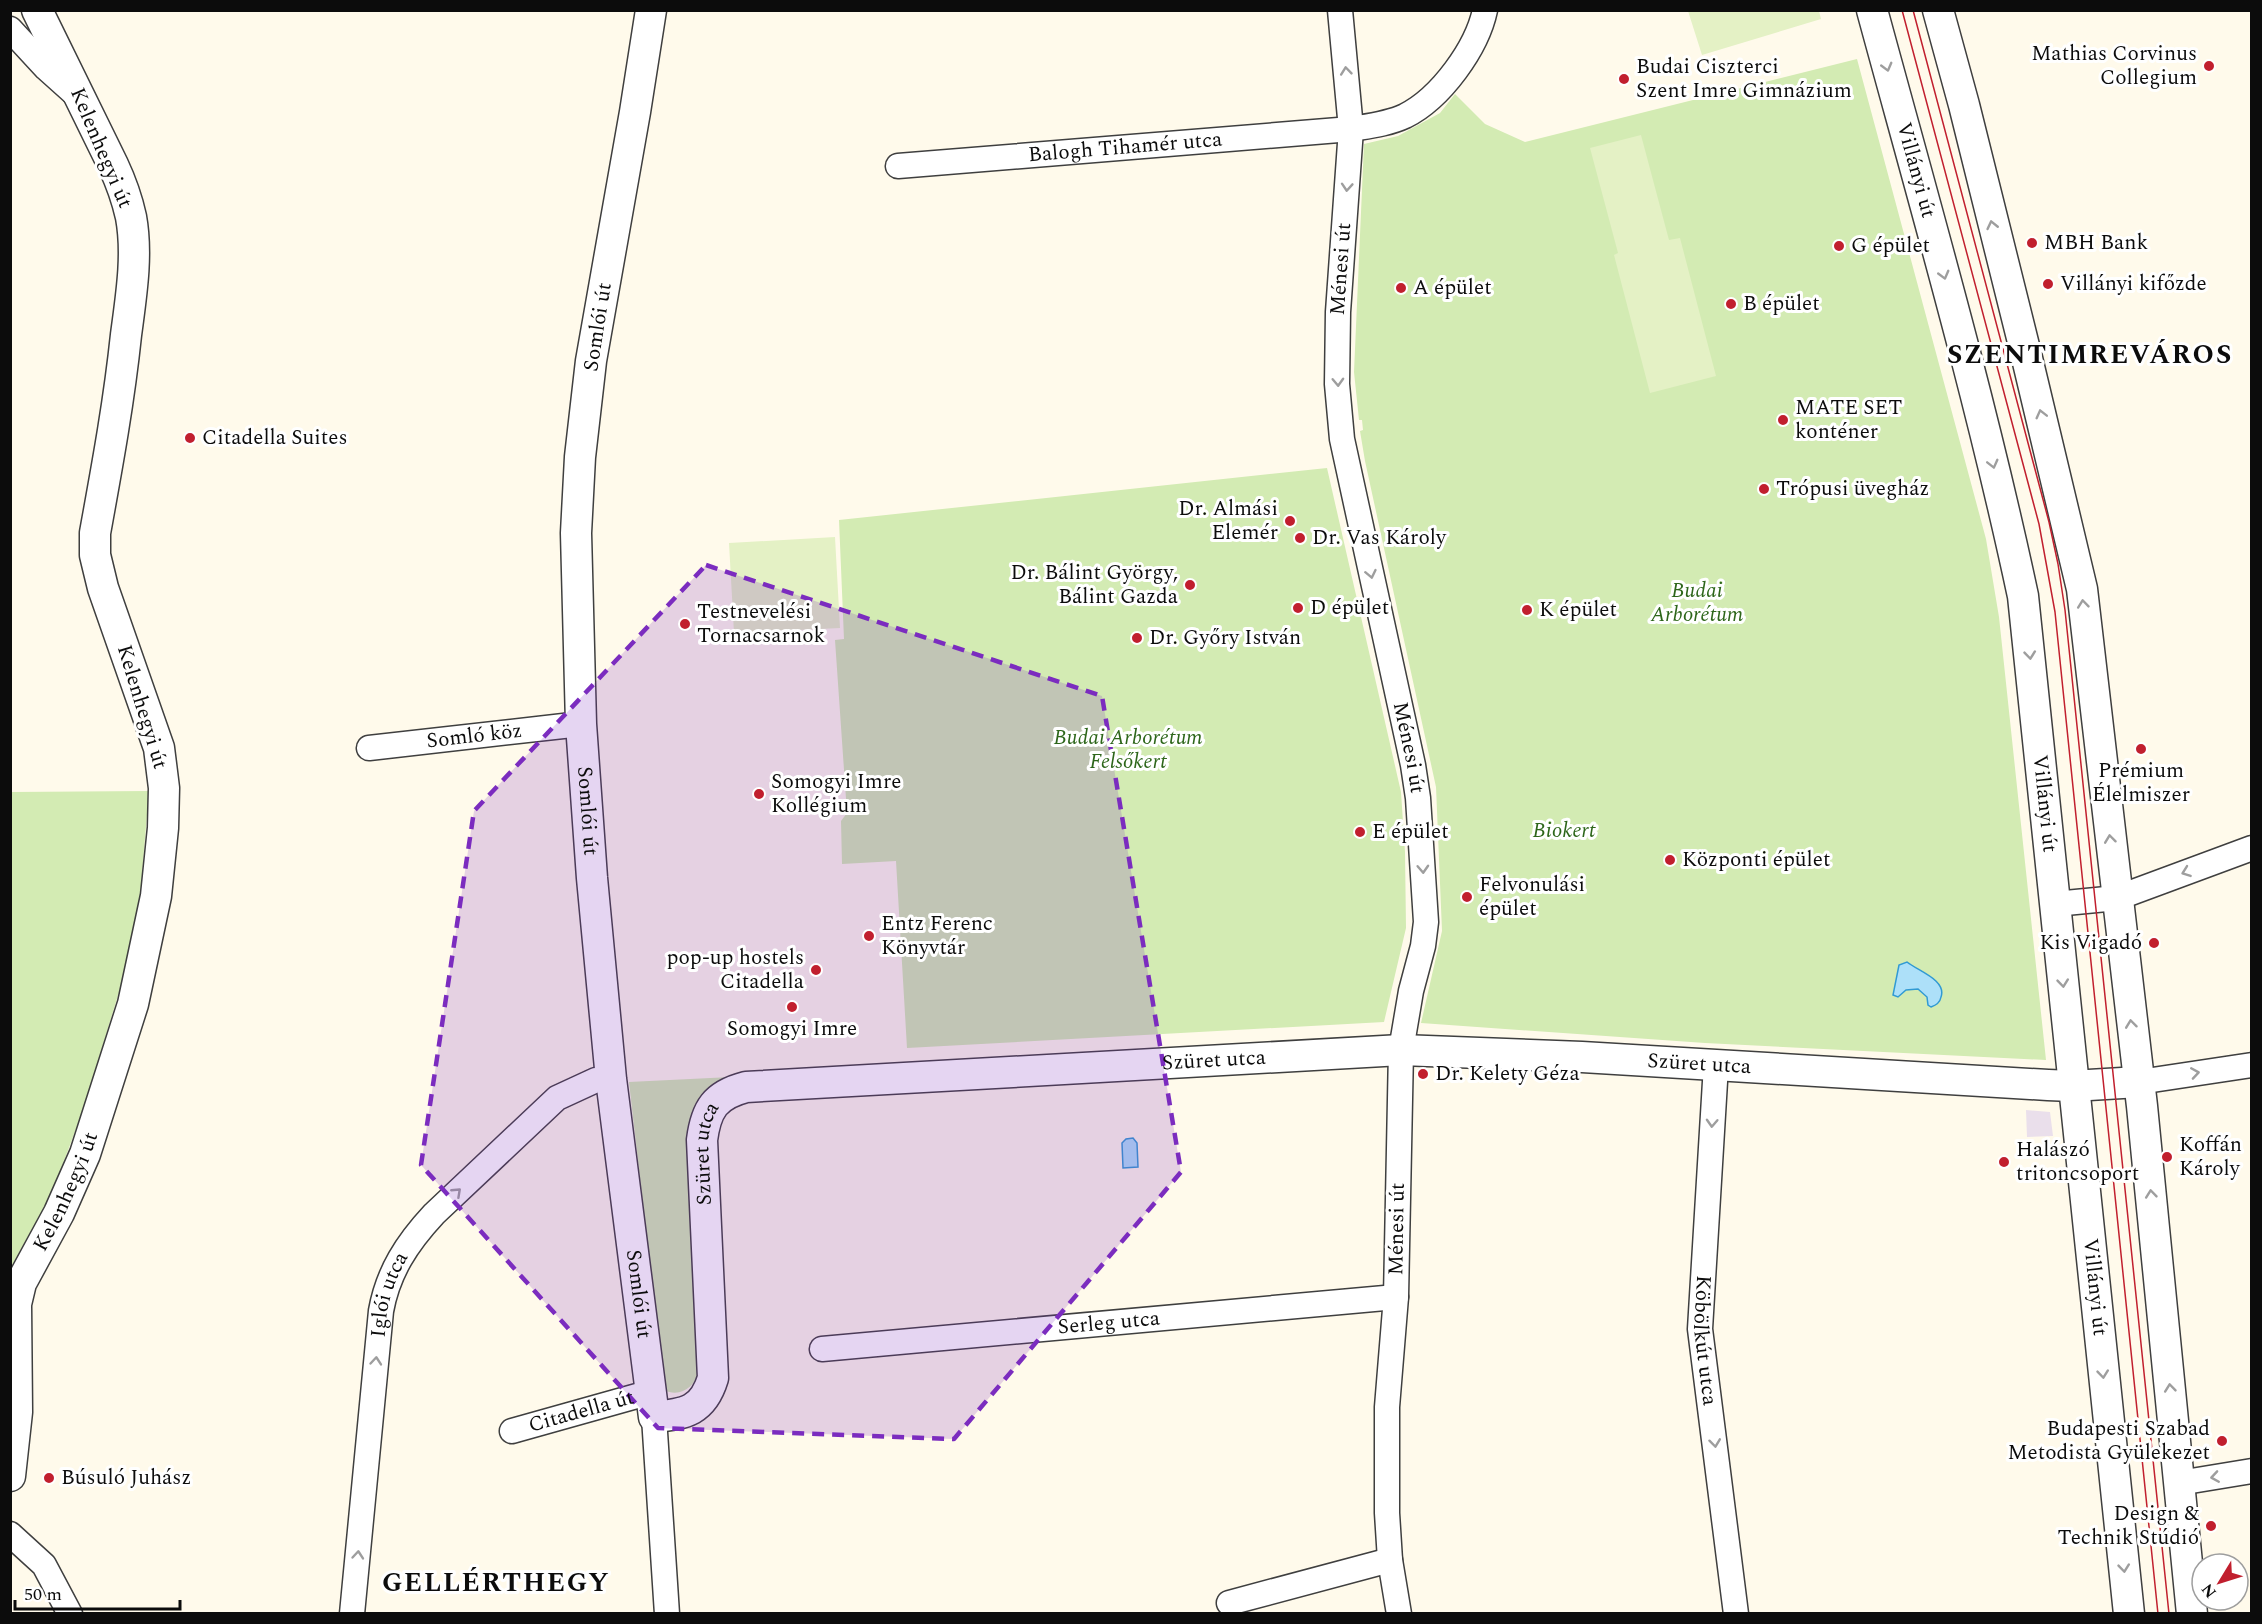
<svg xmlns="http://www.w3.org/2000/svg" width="2262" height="1624" font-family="Spectral,serif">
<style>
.industrial{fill:#eadfeb}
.green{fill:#d3ebb3}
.pitch{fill:#e4f1c5}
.water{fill:#ade0f9;stroke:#319ad3;stroke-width:1.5}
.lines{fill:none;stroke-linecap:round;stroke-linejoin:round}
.minor-casing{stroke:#3f3f3f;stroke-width:27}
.tertiary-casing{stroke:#3f3f3f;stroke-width:33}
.minor{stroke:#fff;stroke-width:24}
.tertiary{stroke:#fff;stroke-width:30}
.tram{stroke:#c11f2e;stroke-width:1.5}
.oneway{stroke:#9e9e9e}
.marked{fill:#7b2cbf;fill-opacity:0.2;stroke:#7b2cbf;stroke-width:4.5;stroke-dasharray:12 8;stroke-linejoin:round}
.poi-dot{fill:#c11f2e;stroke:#fff;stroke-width:2}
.labels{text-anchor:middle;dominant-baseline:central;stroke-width:6;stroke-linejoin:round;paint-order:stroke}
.poi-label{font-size:21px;fill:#0c0c0c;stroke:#fff;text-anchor:start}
.street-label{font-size:21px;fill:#0c0c0c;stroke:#fff}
.park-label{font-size:21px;font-style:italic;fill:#2d661a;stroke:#fff}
.district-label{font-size:27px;font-weight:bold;letter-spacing:1.5px;fill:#0c0c0c;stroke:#fff}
</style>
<rect width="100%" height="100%" fill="#fffaeb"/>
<!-- industrial -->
<path class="industrial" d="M2026 1110 2050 1112 2053 1136 2027 1137Z"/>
<!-- green -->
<path class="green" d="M1857 59 1986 539 1999 617 2046 1060 1705 1043 1421 1023 1442 931 1436 787 1365 461 1360 431 1363 430 1362 420H1359L1354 372 1364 144 1398 136 1440 113 1455 94 1485 124 1525 142Z
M1327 468 1401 792 1405 852 1406 928 1384 1022 907 1048 896 861 842 864 841 821 847 813 835 640 844 639 839 520Z
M149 791 140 898 123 979 84 1107 53 1191 11 1267V792Z
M731 1077 715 1086 699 1371C695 1387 680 1398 664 1390L629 1082Z"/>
<!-- pitch -->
<path class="pitch" d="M1688 11H1819L1821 19 1702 55Z
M1641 135 1669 240 1680 238 1716 376 1650 393 1614 255 1618 253 1590 148Z
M835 537 840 628 734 633 729 543Z"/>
<!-- water -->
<path class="water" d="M1907 962C1918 971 1947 980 1941 997 1940 1003 1936 1005 1931 1007L1928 1005 1927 997 1918 989 1906 990 1898 997 1893 995 1899 965Z
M1133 1138 1137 1143 1138 1167 1123 1168 1122 1143 1126 1139Z"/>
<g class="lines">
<defs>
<g id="minor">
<path id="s1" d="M1340 10 1351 129 1338 312 1337 384 1342 439 1413 765 1418 798 1426 922 1423 946 1411 991 1401 1050 1396 1297 1387 1407V1513L1390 1560 1399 1614"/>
<path d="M10 29 46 68 75 94"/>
<path id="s2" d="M898 166 1351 129C1369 126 1388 124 1405 116 1441 98 1477 48 1485 10"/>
<path id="s3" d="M369 748 581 724"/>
<path d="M2055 904 2117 898 2252 848"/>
<path id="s4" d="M1716 1065 1700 1329 1736 1614"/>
<path d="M2139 1082 2252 1065"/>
<path id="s5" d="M822 1349 1396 1297"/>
<path d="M654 1417 667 1614"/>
<path id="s6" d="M512 1431 651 1392"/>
<path d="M2179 1483 2252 1471"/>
<path d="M10 1534 44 1565 70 1614"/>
<path d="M1229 1603 1390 1560"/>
<path id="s7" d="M352 1614 381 1311C388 1272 407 1243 434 1214L557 1098 596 1080 611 1079"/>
</g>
<g id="tertiary">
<path id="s8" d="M651 10 635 112 591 361 580 457 576 533 581 724 592 878 611 1079 654 1417C686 1414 703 1411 713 1378L702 1140C706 1109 715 1095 746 1087L1401 1050 1582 1057 2048 1085 2072 1086 2139 1082"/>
<path id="s9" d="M1872 10C1925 205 1981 399 2023 596L2129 1614"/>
<path d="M1938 10 1964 105 2026 354 2082 589 2142 1106 2192 1614"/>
<path id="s10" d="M10 1476 17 1412 16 1304 21 1283 59 1213 85 1154 133 1004 156 896 163 828 164 788 159 748 103 588 95 555V533C107 467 119 402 126 335 131 297 138 255 131 217 127 199 121 182 113 165L37 10"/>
</g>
</defs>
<!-- minor casing -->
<use href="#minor" class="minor-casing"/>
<!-- tertiary casing -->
<use href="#tertiary" class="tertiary-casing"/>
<!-- minor -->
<use href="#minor" class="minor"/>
<!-- tertiary -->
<use href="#tertiary" class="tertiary"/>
<!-- tram -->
<path class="tram" d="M1902 10 2039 524 2055 612 2158 1614
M1913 10 2049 522 2058 564 2065 610 2169 1614"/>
</g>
<!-- one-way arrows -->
<defs><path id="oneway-chevron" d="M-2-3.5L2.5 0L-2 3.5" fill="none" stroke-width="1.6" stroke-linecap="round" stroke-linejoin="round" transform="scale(1.5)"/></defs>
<g class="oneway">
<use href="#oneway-chevron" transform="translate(1887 67) rotate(75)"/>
<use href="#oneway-chevron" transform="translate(1346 71) rotate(-96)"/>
<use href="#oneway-chevron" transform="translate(1347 187) rotate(94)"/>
<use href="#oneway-chevron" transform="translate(1992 225) rotate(-103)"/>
<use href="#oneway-chevron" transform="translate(1944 275) rotate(75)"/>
<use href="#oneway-chevron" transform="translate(1338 382) rotate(88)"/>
<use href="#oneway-chevron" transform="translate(2041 414) rotate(-104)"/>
<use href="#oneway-chevron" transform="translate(1993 464) rotate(76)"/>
<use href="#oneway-chevron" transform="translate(1371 574) rotate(78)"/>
<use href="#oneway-chevron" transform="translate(2083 604) rotate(-96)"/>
<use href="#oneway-chevron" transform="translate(2030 655) rotate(84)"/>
<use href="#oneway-chevron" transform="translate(2110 839) rotate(-97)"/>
<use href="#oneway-chevron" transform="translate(1423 869) rotate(87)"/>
<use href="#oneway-chevron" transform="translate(2186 872) rotate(160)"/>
<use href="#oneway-chevron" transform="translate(2063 983) rotate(84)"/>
<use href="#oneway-chevron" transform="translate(2131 1024) rotate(-97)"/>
<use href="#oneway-chevron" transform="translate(2195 1073) rotate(-9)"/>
<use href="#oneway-chevron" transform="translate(1712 1123) rotate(93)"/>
<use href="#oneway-chevron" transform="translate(457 1192) rotate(-43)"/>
<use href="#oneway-chevron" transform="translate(2151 1194) rotate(-96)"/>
<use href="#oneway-chevron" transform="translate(376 1361) rotate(-85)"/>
<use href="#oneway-chevron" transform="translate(2103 1374) rotate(84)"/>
<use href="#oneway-chevron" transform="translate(2170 1388) rotate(-96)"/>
<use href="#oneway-chevron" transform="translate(1715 1443) rotate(83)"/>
<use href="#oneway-chevron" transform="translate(2215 1477) rotate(171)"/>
<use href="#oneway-chevron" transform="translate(358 1555) rotate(-85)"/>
<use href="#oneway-chevron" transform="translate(2124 1568) rotate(84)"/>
</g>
<!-- marked area -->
<path class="marked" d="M706 565 1102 696 1181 1172 954 1439 658 1428 421 1165 474 811Z"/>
<!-- markers -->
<g class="poi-dot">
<circle cx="2209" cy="66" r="6"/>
<circle cx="1624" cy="79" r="6"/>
<circle cx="2032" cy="243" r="6"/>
<circle cx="1839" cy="246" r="6"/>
<circle cx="2048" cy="284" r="6"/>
<circle cx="1401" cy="288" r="6"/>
<circle cx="1731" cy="304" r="6"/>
<circle cx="1783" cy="420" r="6"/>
<circle cx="190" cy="438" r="6"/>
<circle cx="1764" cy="489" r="6"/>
<circle cx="1290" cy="521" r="6"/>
<circle cx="1300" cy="538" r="6"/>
<circle cx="1190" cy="585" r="6"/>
<circle cx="1298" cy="608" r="6"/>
<circle cx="1527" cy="610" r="6"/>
<circle cx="685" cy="624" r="6"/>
<circle cx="1137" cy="638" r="6"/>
<circle cx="2141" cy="749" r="6"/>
<circle cx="759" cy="794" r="6"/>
<circle cx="1360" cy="832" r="6"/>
<circle cx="1670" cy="860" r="6"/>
<circle cx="1467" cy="897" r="6"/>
<circle cx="869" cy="936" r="6"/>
<circle cx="2154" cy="943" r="6"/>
<circle cx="816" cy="970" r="6"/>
<circle cx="792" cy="1007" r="6"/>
<circle cx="1423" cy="1074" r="6"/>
<circle cx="2167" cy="1157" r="6"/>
<circle cx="2004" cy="1162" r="6"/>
<circle cx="2222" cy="1441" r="6"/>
<circle cx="49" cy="1478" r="6"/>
<circle cx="2211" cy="1526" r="6"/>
</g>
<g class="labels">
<!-- poi labels -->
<g class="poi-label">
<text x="2197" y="54" text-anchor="end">Mathias Corvinus<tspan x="2197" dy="24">Collegium</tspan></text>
<text x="1636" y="67">Budai Ciszterci<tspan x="1636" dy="24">Szent Imre Gimnázium</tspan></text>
<text x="2044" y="243">MBH Bank</text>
<text x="1851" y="246">G épület</text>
<text x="2060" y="284">Villányi kifőzde</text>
<text x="1413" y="288">A épület</text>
<text x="1743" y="304">B épület</text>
<text x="1795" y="408">MATE SET<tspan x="1795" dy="24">konténer</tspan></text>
<text x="202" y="438">Citadella Suites</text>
<text x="1776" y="489">Trópusi üvegház</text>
<text x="1278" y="509" text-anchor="end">Dr. Almási<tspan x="1278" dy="24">Elemér</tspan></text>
<text x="1312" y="538">Dr. Vas Károly</text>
<text x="1178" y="573" text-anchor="end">Dr. Bálint György,<tspan x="1178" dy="24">Bálint Gazda</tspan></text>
<text x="1310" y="608">D épület</text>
<text x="1539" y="610">K épület</text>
<text x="697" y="612">Testnevelési<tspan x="697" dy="24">Tornacsarnok</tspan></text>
<text x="1149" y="638">Dr. Győry István</text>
<text x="2141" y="771" text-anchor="middle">Prémium<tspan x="2141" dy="24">Élelmiszer</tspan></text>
<text x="771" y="782">Somogyi Imre<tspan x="771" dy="24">Kollégium</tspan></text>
<text x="1372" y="832">E épület</text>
<text x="1682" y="860">Központi épület</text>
<text x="1479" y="885">Felvonulási<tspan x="1479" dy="24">épület</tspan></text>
<text x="881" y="924">Entz Ferenc<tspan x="881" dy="24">Könyvtár</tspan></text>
<text x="2142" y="943" text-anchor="end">Kis Vigadó</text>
<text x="804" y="958" text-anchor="end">pop-up hostels<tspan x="804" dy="24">Citadella</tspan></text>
<text x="792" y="1029" text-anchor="middle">Somogyi Imre</text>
<text x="1435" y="1074">Dr. Kelety Géza</text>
<text x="2179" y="1145">Koffán<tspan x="2179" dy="24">Károly</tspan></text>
<text x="2016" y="1150">Halászó<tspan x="2016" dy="24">tritoncsoport</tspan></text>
<text x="2210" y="1429" text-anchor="end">Budapesti Szabad<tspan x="2210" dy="24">Metodista Gyülekezet</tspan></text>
<text x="61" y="1478">Búsuló Juhász</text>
<text x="2199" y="1514" text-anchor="end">Design &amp;<tspan x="2199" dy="24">Technik Stúdió</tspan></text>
</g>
<!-- street labels -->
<g class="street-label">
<text stroke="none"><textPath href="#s2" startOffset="228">Balogh Tihamér utca</textPath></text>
<text transform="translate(101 148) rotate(67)">Kelenhegyi út</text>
<text stroke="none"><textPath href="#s9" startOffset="166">Villányi út</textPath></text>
<text transform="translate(1341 269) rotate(-86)">Ménesi út</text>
<text transform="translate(598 327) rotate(-81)">Somlói út</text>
<text transform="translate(142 707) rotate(73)">Kelenhegyi út</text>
<text stroke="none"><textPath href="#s3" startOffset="106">Somló köz</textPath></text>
<text stroke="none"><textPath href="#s1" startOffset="746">Ménesi út</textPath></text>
<text stroke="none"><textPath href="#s9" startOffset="814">Villányi út</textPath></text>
<text stroke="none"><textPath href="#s8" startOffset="807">Somlói út</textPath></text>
<text stroke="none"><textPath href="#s8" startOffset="2276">Szüret utca</textPath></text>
<text stroke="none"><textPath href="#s8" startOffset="2762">Szüret utca</textPath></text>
<text stroke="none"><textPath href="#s8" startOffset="1719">Szüret utca</textPath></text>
<text stroke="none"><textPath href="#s10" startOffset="296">Kelenhegyi út</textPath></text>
<text transform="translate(1397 1229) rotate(-89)">Ménesi út</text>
<text stroke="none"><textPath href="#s9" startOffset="1300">Villányi út</textPath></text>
<text stroke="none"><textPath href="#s8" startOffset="1293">Somlói út</textPath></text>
<text stroke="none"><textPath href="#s7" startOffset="322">Iglói utca</textPath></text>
<text stroke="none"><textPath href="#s5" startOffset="288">Serleg utca</textPath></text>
<text stroke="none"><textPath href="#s4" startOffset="276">Köbölkút utca</textPath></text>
<text stroke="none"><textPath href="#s6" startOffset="72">Citadella út</textPath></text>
</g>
<!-- park labels -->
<g class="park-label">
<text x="1697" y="591">Budai<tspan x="1697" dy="24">Arborétum</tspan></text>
<text x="1128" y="738">Budai Arborétum<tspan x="1128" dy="24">Felsőkert</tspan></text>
<text x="1564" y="831">Biokert</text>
</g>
<!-- district labels -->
<g class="district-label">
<text x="2090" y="355">SZENTIMREVÁROS</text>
<text x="496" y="1583">GELLÉRTHEGY</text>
</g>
</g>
<!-- border -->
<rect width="2262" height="1624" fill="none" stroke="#0c0c0c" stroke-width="24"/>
<!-- north arrow -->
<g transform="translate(2220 1582) rotate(232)"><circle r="28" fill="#ffffff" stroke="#9e9e9e" stroke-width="1.5"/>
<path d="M0-4.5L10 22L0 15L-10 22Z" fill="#c11f2e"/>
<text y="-9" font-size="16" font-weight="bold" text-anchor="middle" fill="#0c0c0c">N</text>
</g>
<!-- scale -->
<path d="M15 1600v9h165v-9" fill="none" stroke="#0c0c0c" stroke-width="3"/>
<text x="24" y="1600" font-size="18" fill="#0c0c0c" stroke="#ffffff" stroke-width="4.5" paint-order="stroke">50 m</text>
</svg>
